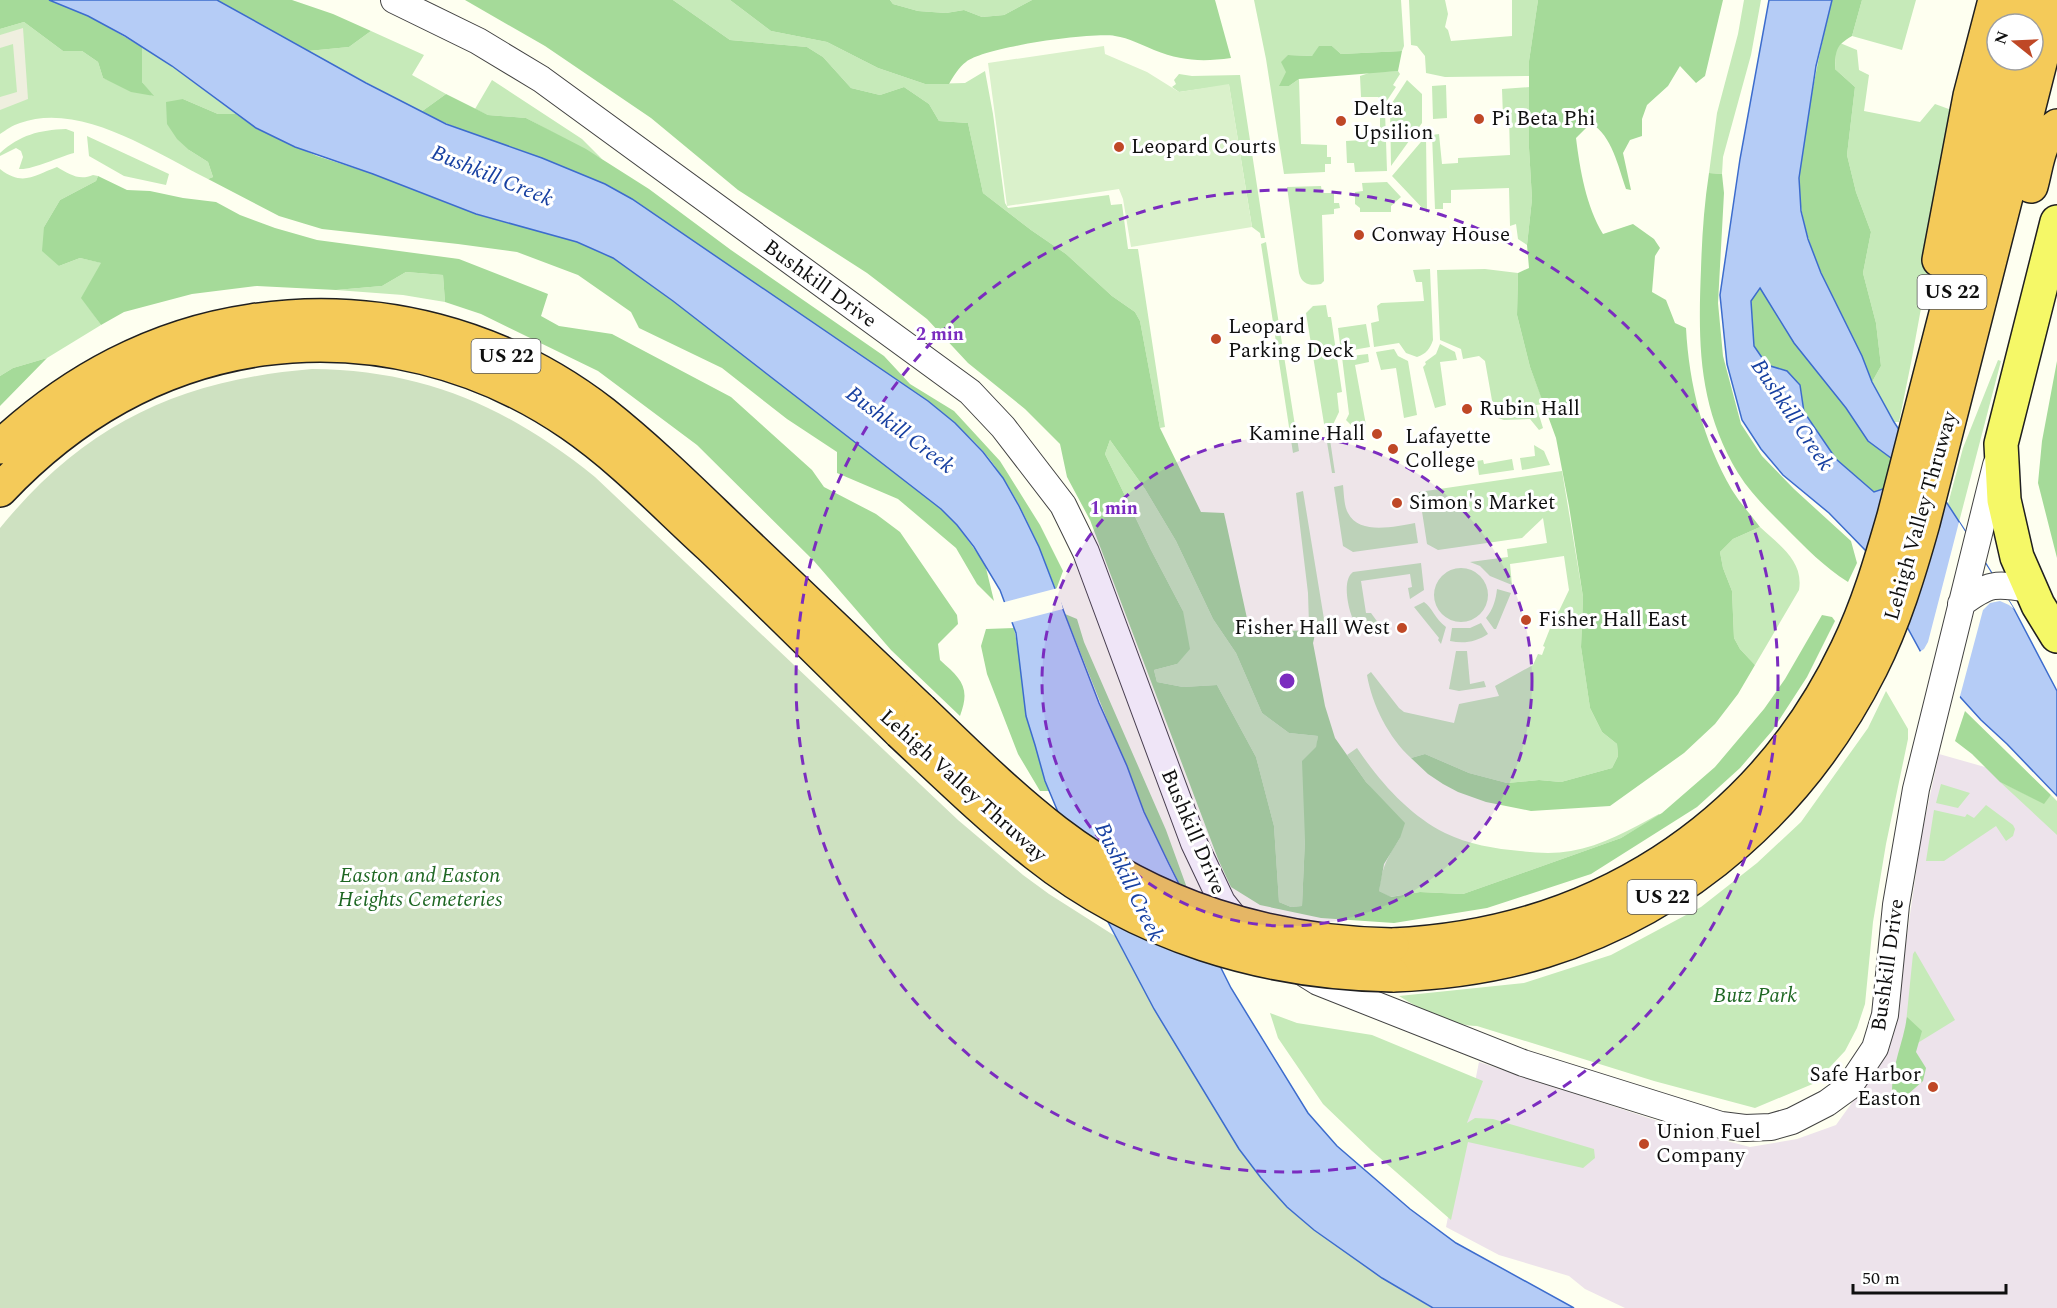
<svg xmlns="http://www.w3.org/2000/svg" width="2057" height="1308" font-family="Spectral,serif">
<style>
.industrial{fill:#ede3eb}
.green{fill:#c6eab9}
.forest{fill:#a5da99;fill-rule:evenodd}
.cemetery{fill:#cee1c1}
.pitch{fill:#daf1cb}
.plaza{fill:#efefdf}
.water{fill:#b5ccf6;stroke:#3c6ccd;stroke-width:1.5;fill-rule:evenodd}
.pier{fill:#fefff0}
.lines{fill:none;stroke-linecap:round;stroke-linejoin:round}
.minor-casing{stroke:#424242;stroke-width:28}
.major-casing{stroke:#202020;stroke-width:36}
.highway-casing{stroke:#202020;stroke-width:36}
.minor{stroke:#fff;stroke-width:26}
.major{stroke:#f5f867;stroke-width:33}
.highway{stroke:#f4ca59;stroke-width:33}
.highway-bridge-casing{stroke:#202020;stroke-width:36;stroke-linecap:butt}
.highway-bridge{stroke:#f4ca59;stroke-width:33}
.ring{fill:none;stroke:#7b2cbf;stroke-width:3;stroke-dasharray:10 8}
.poi-dot{fill:#bf4826;stroke:#fff;stroke-width:2}
.labels{text-anchor:middle;dominant-baseline:central;stroke-width:6;stroke-linejoin:round;paint-order:stroke}
.shield{fill:#fff;stroke:#575757;stroke-width:1.5}
.shield-label{font-size:20px;font-weight:bold;fill:#0f0f0f}
.poi-label{font-size:21px;fill:#0f0f0f;stroke:#fff;text-anchor:start}
.street-label{font-size:21px;fill:#0f0f0f;stroke:#fff}
.park-label{font-size:21px;font-style:italic;fill:#1e6723;stroke:#fff}
.water-label{font-size:22px;font-style:italic;fill:#1740a1;stroke:#fff}
.centre{fill:#7b2cbf;stroke:#fff;stroke-width:3}
.ring-label{font-size:18px;text-anchor:middle;font-weight:bold;fill:#7b2cbf;stroke:#fff;stroke-width:6;stroke-linejoin:round;paint-order:stroke}
</style>
<rect width="100%" height="100%" fill="#fefff0"/>
<!-- industrial -->
<path class="industrial" d="M1939 754 1992 769 2057 819V1308H1625L1585 1289 1569 1276 1499 1255 1446 1227 1479 1062 1688 1131 1750 1147 1797 1139 1836 1125 1881 1062 1893 1035 1921 837Z"/>
<!-- green -->
<path class="green" d="M673 0H730L771 31 827 42 878 68 925 84 965 83 985 71 993 114 1005 203 1008 208 1109 195 1111 205 1122 204 1128 249H1138L1165 427 1160 428 1140 321 1135 312 1112 296 1066 254 1031 230 983 193 968 123 939 121 929 104 904 87 880 95 851 88 823 57 807 47 730 40Z
M890 0H1032L1004 15 982 17 964 10 946 13 918 11 893 4Z
M1254 0H1401L1404 46 1402 51 1341 54 1332 46 1312 56 1288 55 1286 72 1289 86 1299 79 1301 144 1327 145V157H1331V164H1325V172L1284 174 1266 59Z
M1409 0H1445L1448 14 1445 27 1448 30 1451 41 1512 36V0H1538L1529 61V76L1445 77 1426 73 1425 56 1417 46 1411 45Z
M1744 0H1761L1751 55 1723 157 1722 174 1709 173 1717 113 1738 34Z
M1862 0H1916L1902 50 1852 36Z
M24 22 63 51H82L98 62 103 78 153 96 142 82V47L172 66 236 114H218L183 99 189 150 208 162 213 177 208 179C156 153 80 101 20 123 13 125 6 130 0 134V29Z
M371 31 424 55 412 75 446 94 421 112 308 51 349 47Z
M1840 43 1857 50 1859 70 1869 75 1864 111 1920 122 1935 104 1957 112 1911 363 1899 422H1894L1872 382 1881 366 1876 323 1863 273 1871 232 1856 192 1847 155 1855 87 1835 69 1836 49Z
M1398 71 1400 74 1393 85 1396 87 1386 102H1381L1382 100 1378 97H1361L1360 76 1372 72Z
M1179 74 1192 76 1240 75 1265 238H1261L1260 233 1252 227 1229 85 1179 92 1172 87 1176 84 1174 80Z
M492 80 582 139 602 159 526 118 488 115 475 109Z
M1407 80 1422 94V123L1391 166 1390 106Z
M1446 85 1447 118 1433 119 1432 86Z
M1530 87 1529 148 1532 199 1527 245 1518 239 1516 224 1510 226 1509 188 1451 190V203H1443V209H1435L1432 135 1439 134 1442 164 1458 163V158L1510 155 1509 117H1503L1502 89Z
M1382 108 1385 111 1387 171 1355 172 1354 163H1347L1346 141 1380 139V111H1382Z
M66 129 74 132V153C58 157 33 170 19 169L23 157 21 151 16 148 0 156V153C20 135 39 130 66 129Z
M87 136 169 174 166 185 124 176 89 156Z
M1426 136 1427 213 1392 176Z
M57 167C69 174 79 181 93 175L98 176 96 181 60 200 44 227 59 266 80 258 102 263 82 298 101 325 47 358 13 368 0 376V169C23 187 35 175 57 167Z
M1387 182 1401 197 1391 206V212H1360V208L1355 204V192L1363 191 1362 183Z
M1321 186 1322 193H1334V203H1339L1340 208 1334 209V214L1322 215 1324 281 1321 284C1311 286 1302 285 1299 273L1287 187Z
M1266 242 1299 451 1293 453 1261 244Z
M1430 269 1433 340C1430 349 1426 354 1417 357L1406 353 1399 343 1374 347 1371 323 1379 321 1377 306 1381 303 1424 301 1422 282H1416L1413 270Z
M1485 269 1518 273 1517 315 1530 367 1544 404 1536 405 1543 428 1539 430 1530 419 1504 420 1498 418 1493 406 1485 361 1479 356 1463 359 1461 349 1440 340 1437 270Z
M406 272 443 275 445 302 403 295 336 290 382 286Z
M1326 305 1328 317H1331L1342 392 1337 393 1339 412 1329 433 1335 473H1332L1306 313 1313 306Z
M1366 324 1370 347 1341 352 1338 328Z
M1440 344 1455 352 1457 360 1440 362 1446 405 1435 408 1423 367 1426 364 1425 362 1436 354Z
M1394 349 1398 356 1408 361 1417 415 1404 418 1396 368 1381 370 1376 352Z
M1368 354 1369 362 1355 365 1366 425 1353 427 1346 420 1349 414 1342 357Z
M1998 360 2001 361 1959 522 1948 504 1963 448Z
M1110 440 1145 489 1176 541 1213 619 1236 653 1262 713 1289 733 1318 736 1305 839 1302 906 1291 907 1279 902 1274 826 1256 757 1217 685 1183 687 1157 682 1154 670 1177 664 1183 611 1151 550 1105 454Z
M1534 445 1544 451 1550 465 1522 470 1520 458 1535 456Z
M1512 459 1514 470 1479 475 1477 461 1483 460 1484 464Z
M1562 471 1583 597 1581 647 1590 708 1602 732 1617 744 1618 756 1612 768 1561 782 1539 780 1507 783 1469 773 1425 754 1411 758C1389 738 1372 705 1367 675L1371 672 1399 708 1404 712 1454 723 1459 704 1499 696 1495 686 1533 665 1538 654 1542 655 1545 647 1543 646 1557 611H1559L1569 590 1564 556 1510 564 1512 585 1490 576 1480 566 1470 562 1508 557 1507 549 1547 543 1543 518 1522 538 1438 550 1427 544 1419 492Z
M1343 485C1344 494 1344 506 1348 513 1360 536 1396 526 1415 523L1418 543 1353 552 1343 546 1334 487Z
M1303 491 1324 619V625H1309L1308 593 1296 493Z
M1760 527C1779 545 1804 561 1799 590L1755 665 1740 649 1734 638 1732 591 1723 568 1720 552 1733 539Z
M1421 563 1424 590 1410 599 1408 588 1412 587 1410 574 1361 581 1366 613H1371L1379 624 1365 635C1360 628 1353 622 1351 614 1347 602 1343 579 1353 572Z
M1434 595a27 27 0 1 1 54 0a27 27 0 1 1-54 0Z
M1497 589 1511 593 1496 629H1494L1486 618C1493 610 1496 599 1497 589Z
M1424 602C1432 607 1435 619 1446 627L1441 644 1438 640 1439 638 1414 607Z
M1481 623 1488 634C1476 642 1464 644 1450 641L1452 628H1470Z
M1456 651H1467L1470 684 1484 681 1486 687 1459 691 1449 689Z
M1886 691 1908 729V739L1886 844 1873 922 1865 1004 1857 1028 1845 1051 1815 1083 1755 1108 1654 1081 1477 1026C1452 1026 1420 1009 1399 996L1524 983 1611 955 1701 907 1757 863 1801 822 1868 728Z
M1357 748C1379 781 1409 815 1445 833 1467 844 1496 849 1520 851 1537 853 1554 854 1571 851 1602 846 1631 829 1659 814L1660 815 1621 838 1463 894 1420 892 1390 897 1379 891C1382 867 1387 858 1400 838L1379 797 1366 782 1347 755Z
M2000 782 2044 803 2051 795 2057 801V835Z
M1941 784 1970 793 1958 808 1936 803Z
M1986 805 2013 825 2015 829 2013 836 2006 841 1996 826 1944 861H1926L1934 810 1965 817 1967 814 1974 818Z
M1915 951 1955 1020 1916 1044 1906 1023 1913 954Z
M1270 1013 1297 1023 1372 1035 1483 1081 1467 1123 1475 1118 1493 1119 1594 1149 1595 1158 1583 1168 1468 1142 1451 1220 1372 1151 1323 1104 1278 1038Z"/>
<!-- forest -->
<path class="forest" d="M0 0H49L89 16 142 47V82L154 96 131 92 103 78 98 62 82 51H63L24 22 0 29Z
M217 0H292L333 14 371 31 349 47 308 51Z
M465 0H673L730 40 807 47 823 57 851 88 880 95 904 87 929 104 939 121 968 123 983 193 1031 230 1066 254 1112 296 1135 312 1140 321 1160 428 1201 512 1224 513 1250 632 1316 630 1313 643 1325 706 1335 738 1366 782 1405 823 1400 838 1384 864 1379 891 1391 897 1420 892 1463 894 1621 838 1662 813 1715 767 1764 709 1785 679 1822 615 1832 617 1835 621 1807 677 1772 731 1740 768 1697 807 1591 874 1487 908 1394 923 1321 918 1260 905 1231 887 1218 859 1090 520 1067 477 1060 444 1025 409 968 363 927 319 867 273 738 190 651 118 545 46ZM1110 440 1145 489 1176 541 1213 619 1236 653 1262 713 1289 733 1318 736 1316 747 1302 761 1305 839 1302 906 1291 907 1279 902 1274 826 1256 757 1217 685 1183 687 1157 682 1154 670 1177 664 1190 649 1183 611 1151 550 1105 454Z
M730 0H890L893 4 918 11 946 13 964 10 982 17 1004 15 1032 0H1215L1231 58C1202 62 1182 61 1154 50 1142 45 1129 38 1115 36 1092 32 984 47 966 62 959 67 953 77 949 84H925L878 68 827 42 771 31Z
M1538 0H1723L1705 76 1696 83 1680 66 1668 86 1647 105 1642 119V136L1630 140 1623 153 1631 190 1626 189C1618 166 1612 136 1591 123L1576 138C1580 170 1586 206 1603 234L1633 224 1654 239 1660 248 1655 256 1652 292 1666 300 1675 323 1686 328C1689 385 1703 440 1732 490 1740 503 1751 515 1760 527L1733 539 1720 552 1723 568 1732 591 1734 638 1740 649 1755 665 1738 694 1715 724 1684 753 1610 806 1531 811 1486 802 1458 792 1443 784 1428 774 1411 758 1425 754 1469 773 1507 783 1539 780 1561 782 1612 768 1618 756 1617 744 1602 732 1590 708 1581 647 1583 597 1569 506 1556 438 1530 367 1517 315 1518 273 1529 268 1527 245 1532 199 1529 148V61Z
M1832 0H1862L1852 36C1835 46 1836 50 1835 69L1855 87 1847 155 1856 192 1871 232 1863 273 1876 323 1881 366 1872 382C1854 334 1824 289 1809 240 1803 221 1799 201 1799 181 1798 161 1803 141 1807 121 1814 80 1822 40 1832 0Z
M1319 46H1332L1341 54 1402 51 1398 71 1299 79 1289 86H1279L1286 72 1281 62 1288 55 1312 56Z
M446 94 488 115 526 118 586 149 649 189 731 250 884 356 910 384 954 411 1000 461 1040 525 1063 571 1056 590C1037 541 1017 491 983 451 966 432 947 417 928 401L632 199C565 162 490 145 421 112Z
M183 99 218 114H236L257 129 317 156 373 174 476 214 577 242 613 258 673 301 941 509 957 525 985 564 994 601 977 584 956 548 898 499 837 473V452L787 419 722 368 639 328 631 312 578 275 517 252 458 244 322 229 279 216 208 179 213 177 208 162 189 150 177 139 167 124 166 102Z
M1709 173 1722 174 1724 193 1718 303 1723 356 1741 424 1762 456 1794 489 1851 541 1857 563 1848 582C1824 567 1806 548 1786 528 1769 511 1751 494 1738 473 1698 406 1698 344 1701 269 1702 237 1704 205 1709 173Z
M98 176 127 190 150 191 183 198 216 202 240 215 275 228 317 240 459 259 548 294 541 316 559 326 612 334 731 397 812 470 824 487 876 514 900 532 957 615 958 624 938 644 940 660C961 679 971 687 960 716L891 650 814 561 697 445 598 371 481 314 445 302 443 275 406 272 382 286 336 290 257 286 192 294 124 312 101 325 81 298 101 263 80 258 59 266 42 251 44 227 60 200 96 181Z
M1760 287 1794 343 1846 408 1868 441 1895 461 1892 486 1874 492 1836 459 1804 412 1800 385 1787 371 1767 366 1754 346 1751 301Z
M47 358 0 406V376L13 368Z
M2057 361V558L2038 483 2042 441Z
M1065 614 1077 619 1084 642 1166 830 1187 888 1180 885 1144 812Z
M1014 628 1020 660 1026 716 1050 791H1040L1018 754 987 674 981 646 986 629Z
M1965 711 2051 795 2044 804 2000 782 1972 754 1955 741Z
M1907 1017 1922 1031 1916 1052 1926 1068 1923 1081 1907 1095H1892C1891 1067 1903 1044 1907 1017Z"/>
<!-- cemetery -->
<path class="cemetery" d="M312 369C425 370 508 407 595 477L958 820 1023 875 1049 894 1115 936 1154 1009 1239 1149 1261 1178 1287 1207 1314 1230 1382 1278 1432 1308H0V528C85 424 179 380 312 369Z"/>
<!-- pitch -->
<path class="pitch" d="M1104 46 1105 54 1147 72 1179 92 1229 84 1252 227 1131 247 1123 199 1119 189 1007 206 988 63Z"/>
<!-- plaza -->
<path class="plaza" d="M23 28 28 99 0 110V97L17 92 13 44 0 48V35Z"/>
<!-- water -->
<path class="water" d="M49 0H217L366 83 446 124 542 158 605 184 632 199 928 401 955 423 983 452 1003 478 1019 506 1039 547 1099 703 1127 766 1144 812 1169 864 1231 988 1308 1113 1337 1146 1410 1209 1456 1243 1574 1308H1433L1382 1278 1314 1230 1287 1207 1261 1178 1239 1149 1154 1009 1089 886 1045 781 1035 745 1026 716 1016 633 1000 590 974 547 957 525 941 509 673 301 613 258 577 242 476 214 373 174 295 147 256 128 172 66 125 36 88 16Z
M1769 0H1832L1816 66 1799 178 1801 211 1808 239 1821 273 1862 356 1872 382 1894 422 1975 546 2014 609 2057 691V796L2007 744 1981 720 1923 656 1865 550 1829 513 1783 475 1761 449 1742 420 1727 364 1720 295 1740 159ZM1760 288 1794 343 1846 408 1868 441 1895 461 1892 486 1874 492 1836 459 1804 412 1800 385 1787 371 1767 365 1754 346 1751 301Z"/>
<!-- pier -->
<path class="pier" d="M1959 522 2014 609 2009 605 2000 601 1990 603 1983 610 1959 700 1918 653 1924 649 1928 642Z
M1058 588 1063 609 1009 623 1001 603Z"/>
<g class="lines">
<defs>
<path id="minor" d="M394 0 478 41 541 79 970 392 1003 427 1063 505 1086 552 1194 843 1222 902 1242 927
M1961 604C1989 583 1995 583 2029 589
M1302 972 1318 982 1523 1063 1721 1125 1745 1128 1771 1127 1792 1121 1827 1103 1849 1087 1875 1048 1885 1015 1896 905 1916 789 1996 465"/>
<path id="major" d="M2057 222 2001 444 2004 500 2017 557 2038 605 2057 636"/>
<path id="highway" d="M2020 24 2027 0
M2031 186C2037 165 2038 139 2057 126
M1939 260 1970 96 1995 0
M0 447C70 381 155 335 251 321 377 302 502 335 603 413 651 451 694 494 737 535 799 594 860 652 921 710
M0 490C72 414 157 364 262 349 371 334 481 362 571 424 622 459 665 505 710 546 774 607 837 670 900 732
M1392 945C1592 936 1760 831 1847 649 1868 606 1881 561 1894 516L2011 60
M1393 975C1444 973 1495 966 1544 951 1689 906 1803 803 1871 668 1894 622 1909 573 1923 523L2056 0"/>
</defs>
<!-- minor casing -->
<use href="#minor" class="minor-casing"/>
<!-- major casing -->
<use href="#major" class="major-casing"/>
<!-- highway casing -->
<use href="#highway" class="highway-casing"/>
<!-- minor -->
<use href="#minor" class="minor"/>
<!-- major -->
<use href="#major" class="major"/>
<!-- highway -->
<use href="#highway" class="highway"/>
<defs>
<path id="highway-bridge" d="M921 710C965 752 1008 795 1056 832 1154 907 1270 943 1392 945
M900 732C945 774 988 816 1036 854 1138 935 1263 973 1393 975"/>
</defs>
<!-- highway-bridge casing -->
<use href="#highway-bridge" class="highway-bridge-casing"/>
<!-- highway-bridge -->
<use href="#highway-bridge" class="highway-bridge"/>
</g>
<!-- distance rings -->
<circle cx="1287" cy="681" r="245" fill="#7b2cbf" fill-opacity=".12"/>
<g class="ring">
<circle cx="1287" cy="681" r="245"/>
<circle cx="1287" cy="681" r="491"/>
</g>
<!-- markers -->
<g class="poi-dot">
<circle cx="1479" cy="119" r="6"/>
<circle cx="1341" cy="121" r="6"/>
<circle cx="1119" cy="147" r="6"/>
<circle cx="1359" cy="235" r="6"/>
<circle cx="1216" cy="339" r="6"/>
<circle cx="1467" cy="409" r="6"/>
<circle cx="1377" cy="434" r="6"/>
<circle cx="1393" cy="449" r="6"/>
<circle cx="1397" cy="503" r="6"/>
<circle cx="1526" cy="620" r="6"/>
<circle cx="1402" cy="628" r="6"/>
<circle cx="1933" cy="1087" r="6"/>
<circle cx="1644" cy="1144" r="6"/>
</g>
<g class="labels">
<!-- shield labels -->
<g class="shield">
<rect x="1917.5" y="275" width="69" height="34" rx="4.5"/>
<rect x="471.5" y="339" width="69" height="34" rx="4.5"/>
<rect x="1627.5" y="880" width="69" height="34" rx="4.5"/>
</g>
<g class="shield-label">
<text x="1952" y="292">US 22</text>
<text x="506" y="356">US 22</text>
<text x="1662" y="897">US 22</text>
</g>
<!-- poi labels -->
<g class="poi-label">
<text x="1353" y="109">Delta<tspan x="1353" dy="24">Upsilion</tspan></text>
<text x="1491" y="119">Pi Beta Phi</text>
<text x="1131" y="147">Leopard Courts</text>
<text x="1371" y="235">Conway House</text>
<text x="1228" y="327">Leopard<tspan x="1228" dy="24">Parking Deck</tspan></text>
<text x="1479" y="409">Rubin Hall</text>
<text x="1365" y="434" text-anchor="end">Kamine Hall</text>
<text x="1405" y="437">Lafayette<tspan x="1405" dy="24">College</tspan></text>
<text x="1409" y="503">Simon's Market</text>
<text x="1538" y="620">Fisher Hall East</text>
<text x="1390" y="628" text-anchor="end">Fisher Hall West</text>
<text x="1921" y="1075" text-anchor="end">Safe Harbor<tspan x="1921" dy="24">Easton</tspan></text>
<text x="1656" y="1132">Union Fuel<tspan x="1656" dy="24">Company</tspan></text>
</g>
<!-- street labels -->
<g class="street-label">
<text transform="translate(820 284) rotate(36)">Bushkill Drive</text>
<text transform="translate(1921 516) rotate(-74)">Lehigh Valley Thruway</text>
<text transform="translate(963 786) rotate(42)">Lehigh Valley Thruway</text>
<text transform="translate(1193 832) rotate(67)">Bushkill Drive</text>
<text transform="translate(1888 965) rotate(-82)">Bushkill Drive</text>
</g>
<!-- park labels -->
<g class="park-label">
<text x="420" y="876">Easton and Easton<tspan x="420" dy="24">Heights Cemeteries</tspan></text>
<text x="1755" y="996">Butz Park</text>
</g>
<!-- water labels -->
<g class="water-label">
<text transform="translate(492 176) rotate(22)">Bushkill Creek</text>
<text transform="translate(1792 415) rotate(56)">Bushkill Creek</text>
<text transform="translate(900 430) rotate(37)">Bushkill Creek</text>
<text transform="translate(1129 882) rotate(64)">Bushkill Creek</text>
</g>
</g>
<circle cx="1287" cy="681" r="9" class="centre"/>
<g class="ring-label">
<text x="940" y="340">2 min</text>
<text x="1114" y="514">1 min</text>
</g>
<!-- north arrow -->
<g transform="translate(2015 42) rotate(288)"><circle r="28" fill="#ffffff" stroke="#9f9f9f" stroke-width="1.5"/>
<path d="M0-4.5L10 22L0 15L-10 22Z" fill="#bf4826"/>
<text y="-9" font-size="16" font-weight="bold" text-anchor="middle" fill="#0f0f0f">N</text>
</g>
<!-- scale -->
<path d="M1853 1284v9h153v-9" fill="none" stroke="#0f0f0f" stroke-width="3"/>
<text x="1862" y="1284" font-size="18" fill="#0f0f0f" stroke="#ffffff" stroke-width="4.5" paint-order="stroke">50 m</text>
</svg>
